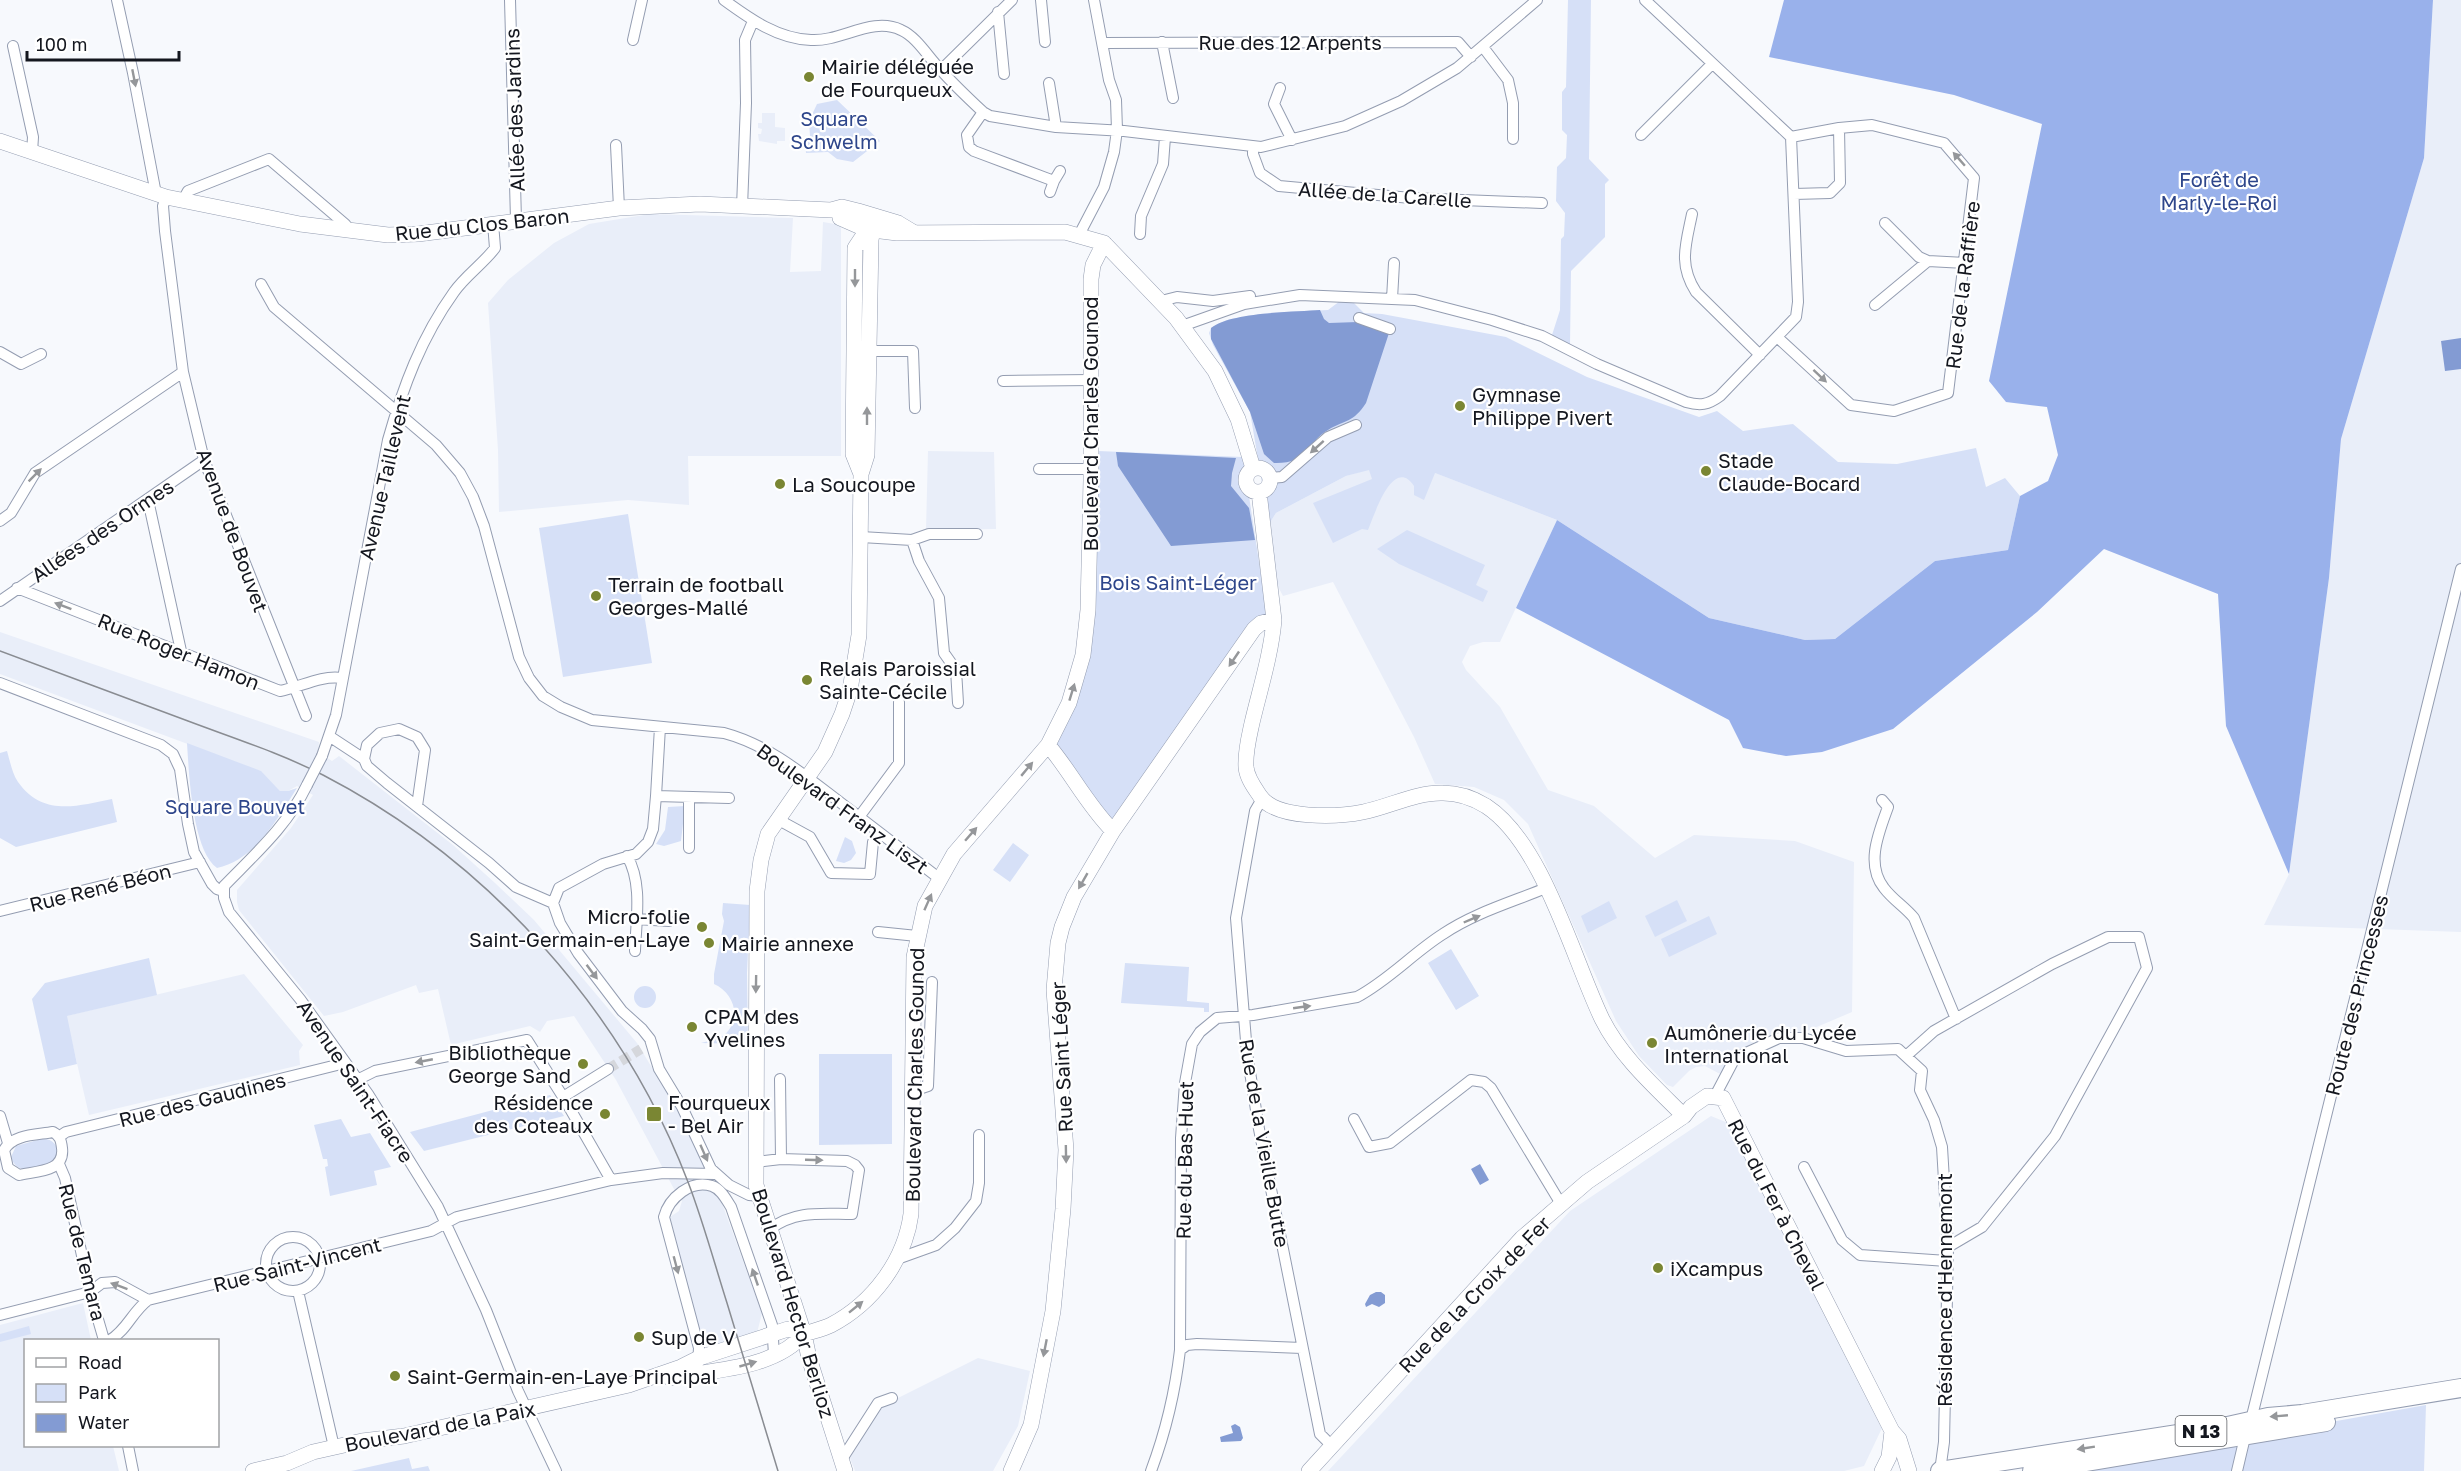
<svg xmlns="http://www.w3.org/2000/svg" width="2461" height="1471" font-family="'Golos Text',sans-serif">
<style>
.built{fill:#e9eef9}
.green{fill:#d6e0f7}
.forest{fill:#99b1eb}
.water{fill:#839bd3}
.lines{fill:none;stroke-linecap:round;stroke-linejoin:round}
.street-tunnel{stroke:#d5d7dc;stroke-width:10;stroke-dasharray:10 5;stroke-linecap:butt}
.street-casing{stroke:#949db1;stroke-width:12}
.secondary-casing{stroke:#949db1;stroke-width:16}
.primary-casing{stroke:#949db1;stroke-width:20}
.street{stroke:#fff;stroke-width:10}
.secondary{stroke:#fff;stroke-width:15}
.primary{stroke:#fff;stroke-width:18}
.tram{stroke:#898c92;stroke-width:1.5}
.street-bridge-casing{stroke:#949db1;stroke-width:12;stroke-linecap:butt}
.street-bridge{stroke:#fff;stroke-width:10}
.oneway{fill:#95979a}
.poi-dot{fill:#7a8633;stroke:#fff;stroke-width:2}
.labels{text-anchor:middle;dominant-baseline:central;stroke-width:4.5;stroke-linejoin:round;paint-order:stroke}
.shield{fill:#fff;stroke:#5a5d62;stroke-width:1.5}
.shield-label{font-size:18px;font-weight:bold;fill:#14171f}
.street-label{font-size:20px;fill:#14171f;stroke:#fff}
.poi-label{font-size:20px;fill:#14171f;stroke:#fff;text-anchor:start}
.park-label{font-size:20px;fill:#2e468b;stroke:#fff}
</style>
<rect width="100%" height="100%" fill="#f7f9fd"/>
<!-- built -->
<path class="built" d="M2433 0H2461V932L2264 925 2289 874 2329 578 2341 439 2424 158Z
M762 113H775V127L785 128V141H777V144L759 141 758 134H761L762 129 758 128V123H762Z
M650 214 793 218 790 272 821 271 823 222 841 225V456H688L689 505 628 500 499 512 498 450 488 303 508 280 554 243 589 224Z
M928 451 994 452 996 529 926 530Z
M1386 464 1425 469 1557 520 1500 642H1483L1470 646 1462 662 1466 670 1500 707 1548 790 1594 806 1655 858 1694 835 1795 841 1854 862 1852 1012 1805 1032H1778L1751 1044 1736 1054 1722 1075 1705 1066 1696 1067 1689 1071 1673 1087 1667 1085 1639 1056 1616 1021 1528 824 1504 800 1474 787 1435 784 1414 737 1333 582 1283 596 1273 577 1269 524 1276 513 1346 476Z
M0 632 319 742 318 752 332 761 339 756 453 845 495 883 534 920 637 1043 679 1112 723 1206 762 1313 756 1337 716 1351 699 1333 670 1217 679 1211 682 1201 674 1189 616 1080 574 1016 547 1021 540 1032 530 1026 451 1045 438 989 419 993 416 985 343 1012 324 1016 239 910 237 902V890L291 828 313 795 297 786 288 791H280L260 771 0 674Z
M244 974 303 1045 299 1051 300 1065 89 1115 66 1016Z
M1711 1116 1728 1123 1882 1428 1864 1466 1844 1471H1328L1570 1211Z
M83 1303 91 1340H26V1446H113L119 1471H0V1325Z
M978 1358 1030 1371 1018 1426 993 1471H855L850 1458 880 1407Z"/>
<!-- green -->
<path class="green" d="M1568 0H1591L1589 159 1609 180 1605 184V237L1571 271 1570 345 1552 335 1560 310 1561 239 1564 236 1565 213 1556 201 1557 167 1566 158 1567 135 1562 130V92L1566 87Z
M837 100 880 141 853 162 837 159 828 152 806 153 805 140 810 136 809 121 817 104Z
M1340 301 1354 303 1364 313 1382 314 1506 337 1587 377 1699 417 1717 411 1743 431 1793 424 1838 462 1897 464 1976 448 1986 487 2005 478 2020 496 2008 550 1935 561 1835 639 1805 640 1709 618 1557 520 1435 473 1424 500 1414 495V486C1393 455 1374 516 1368 530L1362 529 1333 543 1313 503 1372 479 1369 470 1346 476 1276 513 1269 524 1250 412 1213 345 1209 333 1211 328 1227 320 1269 313 1328 310Z
M1098 451 1243 457 1267 614 1112 822 1056 746C1067 721 1081 696 1086 668 1099 597 1097 524 1098 451Z
M628 514 652 663 563 677 539 528Z
M1407 530 1485 565 1476 585 1488 591 1483 602 1399 564 1377 549Z
M187 743 261 771 280 791H288L297 788C277 819 256 859 217 868 192 850 189 773 187 743Z
M7 751C10 761 12 773 18 782 43 817 77 806 112 799L117 822 16 847 0 838V753Z
M685 806 681 841 664 846 656 844 665 830 668 807Z
M845 837 852 841 856 853 851 860 844 863 836 861Z
M1013 843 1029 855 1010 882 993 870Z
M1677 900 1687 921 1655 937 1645 916Z
M1609 901 1617 918 1588 933 1581 916Z
M723 903 750 905 747 973 748 1044 701 1043C709 1041 717 1040 724 1035 743 1019 734 993 714 984V974L724 921 722 914Z
M1709 916 1717 934 1669 957 1661 939Z
M1451 949 1479 996 1456 1010 1428 963Z
M149 958 157 995 67 1016 77 1064 48 1071 32 999 45 983Z
M1125 963 1189 967 1187 1001 1209 1003V1012H1204V1008L1121 1003Z
M634 997a11 11 0 1 1 22 0a11 11 0 1 1-22 0Z
M819 1054H892V1144L819 1145Z
M550 1095 564 1116 424 1151 410 1132Z
M341 1119 351 1137 370 1133 391 1167 374 1171 377 1185 330 1196 325 1167 328 1166 327 1159H323L314 1125Z
M41 1139C52 1138 58 1144 58 1155L52 1163C37 1167 17 1177 11 1157L16 1146Z
M29 1326 31 1334 0 1342V1334Z
M2426 1405 2424 1471H2058Z
M409 1458 412 1469 428 1466 430 1471H351Z"/>
<!-- forest -->
<path class="forest" d="M1784 0H2433L2424 158 2341 439 2329 578 2289 874 2226 726 2218 594 2104 549 2037 612 1893 729 1822 752 1786 756 1743 748 1729 720 1516 608 1557 520 1709 618 1805 640 1835 639 1935 561 2008 550 2020 496 2048 481 2058 455 2047 407 2006 402 1989 381 2042 124 1954 95 1769 57Z"/>
<!-- water -->
<path class="water" d="M1320 310 1324 319 1329 323 1358 322 1389 333 1366 403C1353 423 1346 419 1328 430 1305 444 1308 464 1274 463L1264 454 1250 412 1211 339V328C1230 312 1294 312 1320 310Z
M2461 338V369L2445 371 2441 341Z
M1116 452 1236 458 1232 473 1231 486 1249 508 1255 540 1171 546 1118 466Z
M1480 1164 1489 1180 1480 1185 1471 1169Z
M1376 1292H1381L1385 1295V1303L1379 1307 1372 1304 1366 1307 1365 1304 1370 1295Z
M1235 1424 1240 1427 1243 1438 1241 1441 1221 1442 1220 1437 1233 1433 1231 1426Z"/>
<g class="lines">
<!-- street-tunnel -->
<path class="street-tunnel" d="M608 1069 641 1049"/>
<defs>
<path id="street" d="M117 0 133 73 156 194
M510 0 516 220
M724 0C750 19 778 39 811 40 841 42 872 16 901 30 917 37 928 57 940 69 953 84 968 98 983 112L990 116 1056 127 1124 131 1261 147 1345 126 1401 101 1457 68 1537 0
M1041 0 1045 42
M998 12 1004 74
M633 40 642 0
M1162 42 1173 98
M1102 43 1458 42 1471 57
M13 46 33 137 32 152
M1483 47 1508 80 1513 103V139
M941 70 1012 0
M1049 83 1056 127
M1280 88 1274 104 1292 140
M983 112 967 135 969 147 974 151 1054 181 1060 171
M1641 135 1712 64
M616 145 619 208
M1253 146V154L1260 173 1279 186 1411 198 1542 203
M1050 192 1054 181
M1794 194 1830 193 1840 183 1839 128
M166 197 163 206 165 231 183 372 204 460 306 716
M183 200 188 191 269 159 345 224 350 231
M742 207 746 103 745 40 753 21
M1692 214C1686 244 1678 264 1696 292L1760 355
M1885 223 1919 257 1928 261 1965 263
M1140 234 1141 216 1163 164 1165 137
M1079 235 1104 187 1114 152 1117 130 1116 100 1109 80 1094 0
M261 284 274 307 436 445 460 473 473 497 484 526 519 657 529 678 543 696 561 707 592 720 724 733C769 745 804 775 841 803 874 828 907 854 940 879
M1392 299 1394 263
M1161 301 1177 297 1213 301 1250 296
M1875 305 1928 261
M1359 318 1390 329
M1182 326 1244 304 1300 295 1415 300 1492 320 1542 336 1597 364 1686 402C1700 406 1708 405 1720 396L1796 317 1798 302 1791 137 1645 0
M1777 337 1851 405 1894 411 1948 393 1974 178 1944 143 1872 125 1839 128 1791 137
M868 351H913L915 408
M0 352 21 364 41 354
M1003 381 1092 380
M1039 469H1091
M1270 478 1282 477 1328 437 1356 425
M148 500 181 651
M0 521 11 513 35 473 183 372
M861 537 912 540 929 534H977
M912 540 919 561 939 598 944 653 956 670 958 703
M17 588 280 691C301 687 320 675 342 678
M0 601 204 460
M0 683 161 745 173 754 180 769 188 824 194 852 212 884 217 889 223 891
M329 736 364 759
M322 756 336 715 388 440C403 387 421 338 454 292 465 276 484 263 495 248L493 223
M307 785C288 825 255 854 224 886V898L229 912 300 999 368 1094 438 1207 486 1310 518 1391 556 1471
M656 796 729 798
M689 798V848
M1262 799 1255 811 1236 918 1247 1053 1259 1129 1320 1434 1332 1446
M1882 800 1888 807C1879 832 1865 864 1884 888 1893 900 1905 907 1914 918L1956 1019
M417 806 425 750 417 737 399 729 380 733 367 745 364 759 367 766 387 783 489 863 516 887 553 903
M859 817 899 763V702
M777 819 810 837 831 873 870 874 873 842 881 834
M627 856C643 883 636 921 635 951
M553 903 560 923 578 953 622 1011 642 1029 650 1039 659 1069 682 1107 711 1169 729 1185 749 1195 760 1196
M553 903 559 888 603 864 636 854 648 842 653 829 656 796 660 727
M0 911 200 862
M636 919 669 921
M878 932 917 936
M1906 1056 1934 1031 2052 964 2108 937H2139L2147 968 2055 1136 1982 1227 1948 1247
M780 1079 781 1159
M357 1080 375 1071 527 1040 565 1100 611 1180
M913 1091 928 1086 932 982
M1715 1096 1735 1058 1779 1038H1803L1846 1051 1898 1049 1922 1071 1920 1090 1934 1120 1942 1147 1948 1247 1944 1442 1940 1471
M563 1097 608 1069
M0 1116 8 1143
M1354 1119 1369 1147 1390 1143 1471 1080 1484 1082 1491 1088 1561 1204
M53 1132C60 1136 61 1140 62 1148 65 1172 37 1171 19 1175L8 1168 4 1150C13 1134 37 1135 53 1132Z
M60 1136 66 1132 345 1063
M756 1162 781 1159 847 1161 855 1165 859 1170 852 1214C822 1214 796 1210 770 1229
M59 1164 65 1178 90 1292 104 1340
M1804 1167 1842 1240 1860 1255 1947 1261
M266 1264a27 27 0 1 1 54 0a27 27 0 1 1-54 0Z
M897 1259 936 1245 955 1228 976 1201 979 1183V1135
M298 1291 334 1447
M0 1315 90 1292 102 1283 115 1282 148 1300
M110 1340C127 1330 132 1312 148 1300L431 1231 457 1217 611 1180 663 1173 715 1174
M1180 1350 1181 1138 1185 1083 1192 1044 1200 1032 1217 1018 1253 1015 1357 997C1389 980 1413 953 1443 934 1474 913 1512 902 1546 888
M698 1364 699 1348 664 1217C669 1198 691 1179 712 1186 721 1189 726 1199 731 1207L772 1325 774 1354
M2251 1420 2461 569
M128 1446 133 1471
M841 1457 844 1456 878 1403 892 1398
M1151 1471C1166 1431 1175 1393 1180 1350L1187 1345 1197 1344 1302 1348
M2237 1471 2245 1437"/>
<path id="secondary" d="M0 141 166 197 300 224 388 235 418 234 619 208 700 204 831 210 842 207 858 211 898 223 913 232
M840 218 865 229 897 233 1065 232 1104 243 1176 318 1215 371 1238 419 1253 468
M1246 480a12 12 0 1 1 24 0a12 12 0 1 1-24 0Z
M861 474 853 454 855 248 863 236 873 231
M1259 492 1274 620C1271 655 1260 689 1252 723 1249 737 1245 752 1246 767 1247 778 1254 787 1260 796 1276 820 1338 817 1363 812 1389 807 1416 792 1443 793 1458 793 1473 798 1486 806 1543 843 1573 959 1602 1019 1621 1057 1654 1086 1684 1116
M1048 745C1071 772 1087 805 1113 831
M804 1334C813 1331 823 1329 831 1325 873 1303 905 1260 911 1214L914 957 925 906 954 854 1048 745 1069 703 1083 655 1088 610 1091 480V279L1093 265 1104 243
M670 1378C712 1370 775 1369 804 1334
M253 1471 287 1463 313 1452 362 1441 404 1436 629 1385 681 1367 699 1358 788 1329 804 1334
M845 1471 809 1358 804 1334 756 1185 757 891 761 860 768 834 825 752 842 714 850 690 859 635 861 474 867 455 871 240 875 217
M1011 1471 1031 1425 1053 1311 1063 1209 1066 1150 1054 990 1058 943 1062 927 1074 897 1113 831 1254 629 1261 623 1274 620
M1309 1471 1522 1238 1587 1182 1684 1116 1691 1107 1707 1096 1723 1098 1892 1431 1899 1439 1909 1471
M1882 1471 1889 1457 1892 1431"/>
<path id="primary" d="M1940 1471 2223 1427 2268 1417 2302 1414 2461 1388
M2032 1471 2326 1422"/>
</defs>
<!-- street casing -->
<use href="#street" class="street-casing"/>
<!-- secondary casing -->
<use href="#secondary" class="secondary-casing"/>
<!-- primary casing -->
<use href="#primary" class="primary-casing"/>
<!-- street -->
<use href="#street" class="street"/>
<!-- secondary -->
<use href="#secondary" class="secondary"/>
<!-- primary -->
<use href="#primary" class="primary"/>
<!-- tram -->
<path class="tram" d="M0 651C63 674 125 698 188 721 233 738 280 753 323 775 487 860 622 1009 688 1182 703 1221 714 1262 727 1303 744 1359 761 1415 778 1471"/>
<defs>
<path id="street-bridge" d="M307 785 322 756"/>
</defs>
<!-- street-bridge casing -->
<use href="#street-bridge" class="street-bridge-casing"/>
<!-- street-bridge -->
<use href="#street-bridge" class="street-bridge"/>
</g>
<!-- one-way arrows -->
<defs><path id="oneway-solid" d="M-6-.8H1V-3.2L6.5 0L1 3.2V.8H-6Z" transform="scale(1.5)"/></defs>
<g class="oneway">
<use href="#oneway-solid" transform="translate(134 78) rotate(79)"/>
<use href="#oneway-solid" transform="translate(1959 159) rotate(-131)"/>
<use href="#oneway-solid" transform="translate(855 278) rotate(90)"/>
<use href="#oneway-solid" transform="translate(1820 376) rotate(43)"/>
<use href="#oneway-solid" transform="translate(867 416) rotate(-90)"/>
<use href="#oneway-solid" transform="translate(1317 447) rotate(138)"/>
<use href="#oneway-solid" transform="translate(35 475) rotate(-45)"/>
<use href="#oneway-solid" transform="translate(63 606) rotate(-159)"/>
<use href="#oneway-solid" transform="translate(1234 659) rotate(124)"/>
<use href="#oneway-solid" transform="translate(1072 692) rotate(-73)"/>
<use href="#oneway-solid" transform="translate(1027 769) rotate(-50)"/>
<use href="#oneway-solid" transform="translate(971 834) rotate(-49)"/>
<use href="#oneway-solid" transform="translate(1083 881) rotate(120)"/>
<use href="#oneway-solid" transform="translate(928 902) rotate(-66)"/>
<use href="#oneway-solid" transform="translate(1472 919) rotate(-23)"/>
<use href="#oneway-solid" transform="translate(592 972) rotate(53)"/>
<use href="#oneway-solid" transform="translate(756 984) rotate(91)"/>
<use href="#oneway-solid" transform="translate(1302 1007) rotate(-8)"/>
<use href="#oneway-solid" transform="translate(424 1061) rotate(169)"/>
<use href="#oneway-solid" transform="translate(704 1153) rotate(66)"/>
<use href="#oneway-solid" transform="translate(1066 1154) rotate(89)"/>
<use href="#oneway-solid" transform="translate(814 1160) rotate(2)"/>
<use href="#oneway-solid" transform="translate(676 1265) rotate(75)"/>
<use href="#oneway-solid" transform="translate(755 1277) rotate(-109)"/>
<use href="#oneway-solid" transform="translate(119 1286) rotate(-160)"/>
<use href="#oneway-solid" transform="translate(856 1307) rotate(-39)"/>
<use href="#oneway-solid" transform="translate(1045 1348) rotate(101)"/>
<use href="#oneway-solid" transform="translate(748 1364) rotate(-16)"/>
<use href="#oneway-solid" transform="translate(2279 1416) rotate(175)"/>
<use href="#oneway-solid" transform="translate(2086 1448) rotate(171)"/>
</g>
<!-- markers -->
<g class="poi-dot">
<circle cx="809" cy="77" r="6"/>
<circle cx="1460" cy="406" r="6"/>
<circle cx="1706" cy="471" r="6"/>
<circle cx="780" cy="484" r="6"/>
<circle cx="596" cy="596" r="6"/>
<circle cx="807" cy="680" r="6"/>
<circle cx="702" cy="927" r="6"/>
<circle cx="709" cy="943" r="6"/>
<circle cx="692" cy="1027" r="6"/>
<circle cx="1652" cy="1043" r="6"/>
<circle cx="583" cy="1064" r="6"/>
<circle cx="605" cy="1114" r="6"/>
<rect x="646" y="1106" width="16" height="16" rx="3"/>
<circle cx="1658" cy="1268" r="6"/>
<circle cx="639" cy="1337" r="6"/>
<circle cx="395" cy="1376" r="6"/>
</g>
<g class="labels">
<!-- shield labels -->
<rect class="shield" x="2175.5" y="1416" width="51" height="30" rx="4.5"/>
<g class="shield-label">
<text x="2201" y="1431">N 13</text>
</g>
<!-- street labels -->
<g class="street-label">
<text x="1290" y="42">Rue des 12 Arpents</text>
<text transform="translate(514 110) rotate(-92)">Allée des Jardins</text>
<text transform="translate(1385 194) rotate(4)">Allée de la Carelle</text>
<text transform="translate(482 224) rotate(-6)">Rue du Clos Baron</text>
<text transform="translate(1962 285) rotate(-83)">Rue de la Raffière</text>
<text transform="translate(1090 424) rotate(-90)">Boulevard Charles Gounod</text>
<text transform="translate(384 477) rotate(-77)">Avenue Taillevent</text>
<text transform="translate(102 530) rotate(-34)">Allées des Ormes</text>
<text transform="translate(233 530) rotate(70)">Avenue de Bouvet</text>
<text transform="translate(179 651) rotate(22)">Rue Roger Hamon</text>
<text transform="translate(843 808) rotate(36)">Boulevard Franz Liszt</text>
<text transform="translate(100 887) rotate(-14)">Rue René Béon</text>
<text transform="translate(2356 995) rotate(-76)">Route des Princesses</text>
<text transform="translate(1061 1057) rotate(-93)">Rue Saint Léger</text>
<text transform="translate(914 1075) rotate(-89)">Boulevard Charles Gounod</text>
<text transform="translate(356 1081) rotate(56)">Avenue Saint-Fiacre</text>
<text transform="translate(202 1099) rotate(-14)">Rue des Gaudines</text>
<text transform="translate(1265 1143) rotate(80)">Rue de la Vieille Butte</text>
<text transform="translate(1184 1160) rotate(-89)">Rue du Bas Huet</text>
<text transform="translate(1777 1204) rotate(63)">Rue du Fer à Cheval</text>
<text transform="translate(83 1252) rotate(76)">Rue de Temara</text>
<text transform="translate(297 1264) rotate(-14)">Rue Saint-Vincent</text>
<text transform="translate(1944 1290) rotate(-90)">Résidence d'Hennemont</text>
<text transform="translate(1474 1294) rotate(-46)">Rue de la Croix de Fer</text>
<text transform="translate(794 1303) rotate(73)">Boulevard Hector Berlioz</text>
<text transform="translate(440 1426) rotate(-11)">Boulevard de la Paix</text>
</g>
<!-- poi labels -->
<g class="poi-label">
<text x="821" y="66">Mairie déléguée<tspan x="821" dy="23">de Fourqueux</tspan></text>
<text x="1472" y="394">Gymnase<tspan x="1472" dy="23">Philippe Pivert</tspan></text>
<text x="1718" y="460">Stade<tspan x="1718" dy="23">Claude-Bocard</tspan></text>
<text x="792" y="484">La Soucoupe</text>
<text x="608" y="584">Terrain de football<tspan x="608" dy="23">Georges-Mallé</tspan></text>
<text x="819" y="668">Relais Paroissial<tspan x="819" dy="23">Sainte-Cécile</tspan></text>
<text x="690" y="916" text-anchor="end">Micro-folie<tspan x="690" dy="23">Saint-Germain-en-Laye</tspan></text>
<text x="721" y="943">Mairie annexe</text>
<text x="704" y="1016">CPAM des<tspan x="704" dy="23">Yvelines</tspan></text>
<text x="1664" y="1032">Aumônerie du Lycée<tspan x="1664" dy="23">International</tspan></text>
<text x="571" y="1052" text-anchor="end">Bibliothèque<tspan x="571" dy="23">George Sand</tspan></text>
<text x="593" y="1102" text-anchor="end">Résidence<tspan x="593" dy="23">des Coteaux</tspan></text>
<text x="668" y="1102">Fourqueux<tspan x="668" dy="23">- Bel Air</tspan></text>
<text x="1670" y="1268">iXcampus</text>
<text x="651" y="1337">Sup de V</text>
<text x="407" y="1376">Saint-Germain-en-Laye Principal</text>
</g>
<!-- park labels -->
<g class="park-label">
<text x="834" y="118">Square<tspan x="834" dy="23">Schwelm</tspan></text>
<text x="2219" y="179">Forêt de<tspan x="2219" dy="23">Marly-le-Roi</tspan></text>
<text x="1178" y="582">Bois Saint-Léger</text>
<text x="235" y="806">Square Bouvet</text>
</g>
</g>
<!-- legend -->
<rect x="24" y="1339" width="195" height="108" fill="#ffffff" stroke="#a1a2a5" stroke-width="1.5"/>
<rect x="36" y="1358" width="30" height="9" fill="#ffffff" stroke="#a1a2a5" stroke-width="1.5"/>
<text x="78" y="1369" font-size="18" fill="#14171f">Road</text>
<rect x="36" y="1384" width="30" height="18" fill="#d6e0f7" stroke="#a1a2a5" stroke-width="1.5"/>
<text x="78" y="1399" font-size="18" fill="#14171f">Park</text>
<rect x="36" y="1414" width="30" height="18" fill="#839bd3" stroke="#a1a2a5" stroke-width="1.5"/>
<text x="78" y="1429" font-size="18" fill="#14171f">Water</text>
<!-- scale -->
<path d="M27 51v9h152v-9" fill="none" stroke="#14171f" stroke-width="3"/>
<text x="36" y="51" font-size="18" fill="#14171f" stroke="#ffffff" stroke-width="4.5" paint-order="stroke">100 m</text>
</svg>
